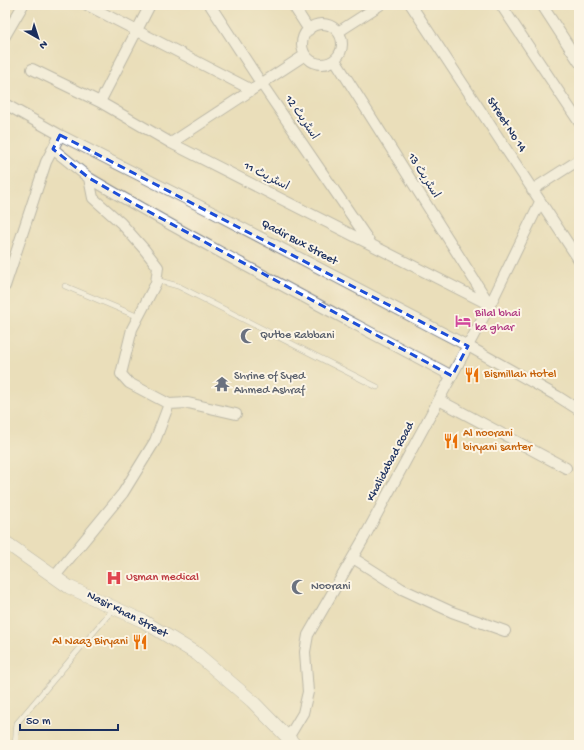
<svg xmlns="http://www.w3.org/2000/svg" width="584" height="750" font-family="'Gochi Hand','Playpen Sans Arabic',sans-serif">
<style>
.lines{fill:none;stroke-linecap:round;stroke-linejoin:round}
.service-casing{stroke:#82868c;stroke-width:6}
.minor-casing{stroke:#82868c;stroke-width:12}
.tertiary-casing{stroke:#82868c;stroke-width:14}
.service{stroke:#fff;stroke-width:5}
.minor{stroke:#fff;stroke-width:10}
.tertiary{stroke:#fff;stroke-width:13}
.marked{fill:none;stroke:#1d4ed8;stroke-width:3;stroke-dasharray:8 5;stroke-linejoin:round}
.labels{text-anchor:middle;dominant-baseline:central;stroke-width:4;stroke-linejoin:round;paint-order:stroke}
.street-label{font-size:12px;fill:#1b2f5e;stroke:#fcf5e5}
.hotel-label{font-size:12px;fill:#b23c85;stroke:#fcf5e5;text-anchor:start}
.worship-label{font-size:12px;fill:#5b616d;stroke:#fcf5e5;text-anchor:start}
.food-label{font-size:12px;fill:#c56008;stroke:#fcf5e5;text-anchor:start}
.health-label{font-size:12px;fill:#be3a42;stroke:#fcf5e5;text-anchor:start}
</style>
<rect width="100%" height="100%" fill="#fcf5e5"/>
<filter id="ink" filterUnits="userSpaceOnUse"><feTurbulence type="fractalNoise" baseFrequency=".025" numOctaves="2"/><feDisplacementMap in="SourceGraphic" scale="8" xChannelSelector="R" yChannelSelector="G"/><feConvolveMatrix kernelMatrix="1 2 1 2 8 2 1 2 1" color-interpolation-filters="sRGB"/></filter>
<filter id="wash" filterUnits="userSpaceOnUse"><feTurbulence type="fractalNoise" baseFrequency=".012" numOctaves="4" result="noise"/><feDisplacementMap in="SourceGraphic" scale="16" xChannelSelector="R" yChannelSelector="G"/><feGaussianBlur stdDeviation="0.9" result="paint"/><feColorMatrix in="noise" values="0 0 0 0 0 0 0 0 0 0 0 0 0 0 0 0 0 1.4 0 .05"/><feComposite in="paint" operator="in"/></filter>
<g filter="url(#wash)">
<rect width="100%" height="100%" fill="#eadeba"/>
</g>
<g filter="url(#ink)">
<g class="lines">
<defs>
<path id="service" d="M156 280 178 286 377 387
M65 286 139 317
M15 745 17 723 114 608"/>
<path id="minor" d="M87 5 252 90
M210 5 261 83 371 244
M293 5 309 30
M411 5 579 260
M501 5 579 122
M542 5 579 62
M302 44a20 20 0 1 1 40 0a20 20 0 1 1-40 0Z
M338 32 380 5
M5 36 23 5
M335 60 490 305
M32 69 100 102 171 143 490 305
M100 102 150 5
M5 104 60 135 210 211 468 346 557 396 579 410
M171 143 305 55
M53 149 89 178 93 198 121 223 144 249 158 267 156 283 132 329 121 374 129 383 169 404 155 441 123 493 55 576
M89 178C208 248 331 311 452 376
M532 190 579 160
M5 286 46 162 60 135
M439 400 566 468
M169 404 188 403 236 414
M353 558 402 589 452 612 505 631
M288 738 303 713 308 692 305 652 308 635 364 538 490 305 540 202"/>
<path id="tertiary" d="M5 542 69 587 143 621 197 654 252 701 295 745"/>
</defs>
<!-- service casing -->
<use href="#service" class="service-casing"/>
<!-- minor casing -->
<use href="#minor" class="minor-casing"/>
<!-- tertiary casing -->
<use href="#tertiary" class="tertiary-casing"/>
<!-- service -->
<use href="#service" class="service"/>
<!-- minor -->
<use href="#minor" class="minor"/>
<!-- tertiary -->
<use href="#tertiary" class="tertiary"/>
</g>
</g>
<!-- marked area -->
<path d="M0 0H584V750H0ZM60 135 468 346 452 376 131 202 89 178 53 149Z" fill="#eadeba" fill-opacity=".55" fill-rule="evenodd"/>
<path class="marked" d="M60 135 468 346 452 376 131 202 89 178 53 149Z"/>
<!-- icons -->
<defs>
<symbol id="hotel-bare" viewBox="-9 -9 18 18"><path d="M-6-4.5h1.5V1H6V5H4.5V3h-9V5H-6ZM-4 0a1.8 1.8 0 1 1 3.6 0ZM.5 0V-2.5h3Q6-2.5 6 0Z" fill="#d1479c" stroke="#fcf5e5" stroke-width="2.5" paint-order="stroke"/></symbol>
<symbol id="mosque-bare" viewBox="-9 -9 18 18"><path d="M3.5-4.9A6 6 0 1 0 3.5 4.9A5 5 0 1 1 3.5-4.9Z" fill="#6b7280" stroke="#fcf5e5" stroke-width="2.5" paint-order="stroke"/></symbol>
<symbol id="restaurant-bare" viewBox="-9 -9 18 18"><path d="M-5-6h1v4h1v-4h1v4h1v-4h1v5L-1.5 .5V6h-2V.5L-5-1ZM5-6V6H3V1.5H1.5Q1.5-4 5-6Z" fill="#e8710a" stroke="#fcf5e5" stroke-width="2.5" paint-order="stroke"/></symbol>
<symbol id="temple-bare" viewBox="-9 -9 18 18"><path d="M0-6L5-2H3V0L6.5 2.5H4V6H1.5V3h-3V6H-4V2.5H-6.5L-3 0V-2H-5Z" fill="#6b7280" stroke="#fcf5e5" stroke-width="2.5" paint-order="stroke"/></symbol>
<symbol id="hospital-bare" viewBox="-9 -9 18 18"><path d="M-5-5h3v3.5h4V-5h3V5h-3V1.5h-4V5h-3Z" fill="#e0444e" stroke="#fcf5e5" stroke-width="2.5" paint-order="stroke"/></symbol>
</defs>
<g fill-rule="evenodd">
<use href="#hotel-bare" x="452" y="310" width="22" height="22"/>
<use href="#mosque-bare" x="237" y="325" width="22" height="22"/>
<use href="#restaurant-bare" x="461" y="364" width="22" height="22"/>
<use href="#temple-bare" x="211" y="373" width="22" height="22"/>
<use href="#restaurant-bare" x="440" y="430" width="22" height="22"/>
<use href="#hospital-bare" x="103" y="567" width="22" height="22"/>
<use href="#mosque-bare" x="288" y="576" width="22" height="22"/>
<use href="#restaurant-bare" x="129" y="631" width="22" height="22"/>
</g>
<g class="labels">
<!-- street labels -->
<g class="street-label">
<text transform="translate(301 118) rotate(56)">اسٹریٹ 12</text>
<text transform="translate(506 125) rotate(57)">Street No 14</text>
<text transform="translate(423 176) rotate(58)">اسٹریٹ 13</text>
<text transform="translate(266 177) rotate(27)">اسٹریٹ 11</text>
<text transform="translate(299 243) rotate(28)">Qadir Bux Street</text>
<text transform="translate(391 462) rotate(-62)">Khalidabad Road</text>
<text transform="translate(127 615) rotate(27)">Nasir Khan Street</text>
</g>
<!-- hotel labels -->
<g class="hotel-label">
<text x="475" y="314">Bilal bhai<tspan x="475" dy="14">ka ghar</tspan></text>
</g>
<!-- worship labels -->
<g class="worship-label">
<text x="260" y="336">Qutbe Rabbani</text>
<text x="234" y="377">Shrine of Syed<tspan x="234" dy="14">Ahmed Ashraf</tspan></text>
<text x="311" y="587">Noorani</text>
</g>
<!-- food labels -->
<g class="food-label">
<text x="484" y="375">Bismillah Hotel</text>
<text x="463" y="434">Al noorani<tspan x="463" dy="14">biryani santer</tspan></text>
<text x="128" y="642" text-anchor="end">Al Naaz Biryani</text>
</g>
<!-- health labels -->
<g class="health-label">
<text x="126" y="578">Usman medical</text>
</g>
</g>
<!-- margin -->
<rect width="584" height="750" fill="none" stroke="#fcf5e5" stroke-width="20"/>
<!-- north arrow -->
<g transform="translate(38 38) rotate(141)" stroke="#fcf5e5" stroke-width="3" paint-order="stroke">
<path d="M0-3L7 15L0 10L-7 15Z" fill="#1b2f5e"/>
<text y="-6" font-size="11" font-weight="bold" text-anchor="middle" fill="#1b2f5e">N</text>
</g>
<!-- scale -->
<path d="M20 724v6h98v-6" fill="none" stroke="#1b2f5e" stroke-width="2"/>
<text x="26" y="724" font-size="12" fill="#1b2f5e" stroke="#fcf5e5" stroke-width="3" paint-order="stroke">50 m</text>
</svg>
